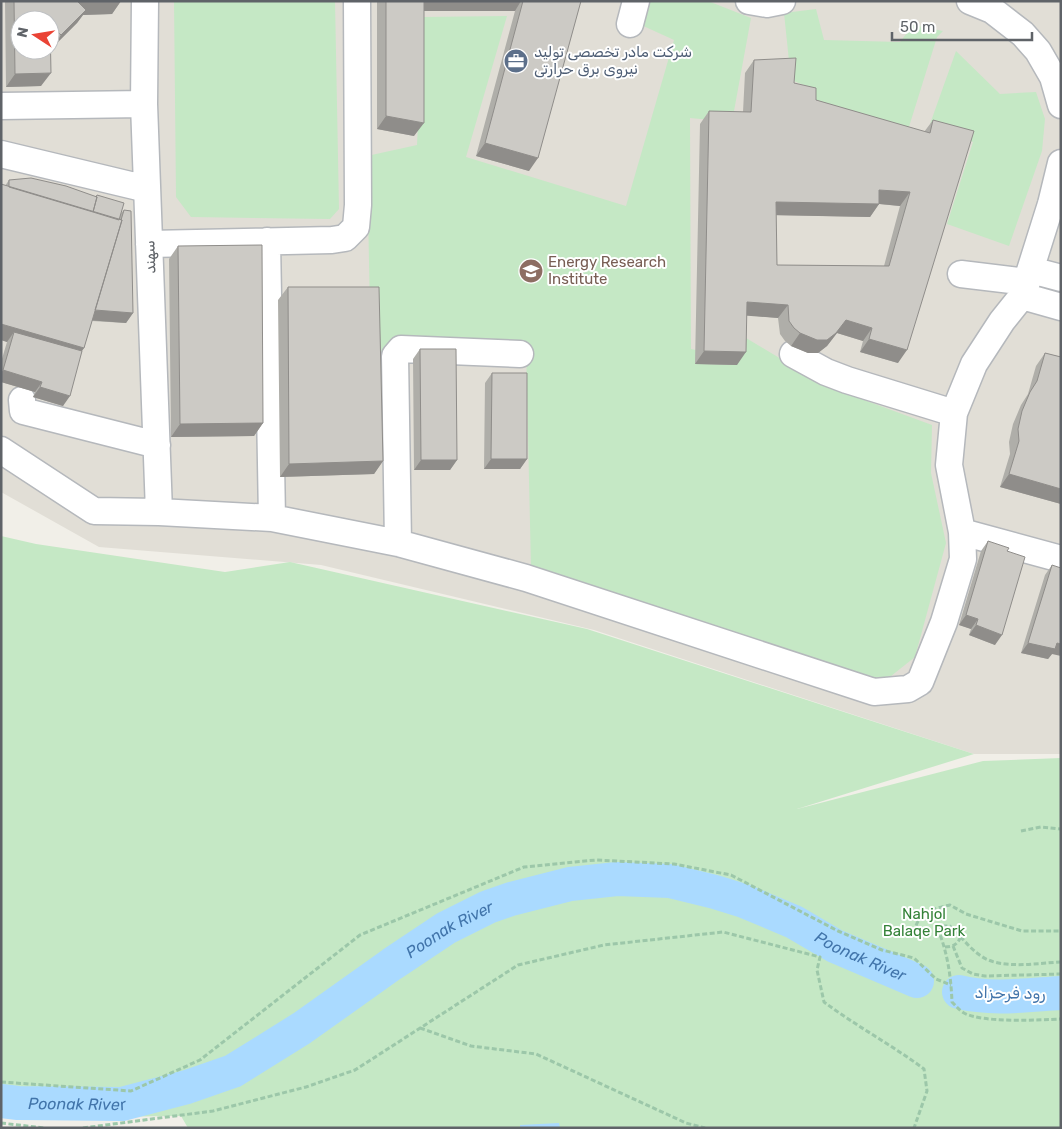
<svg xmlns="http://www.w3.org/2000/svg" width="1062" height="1129" font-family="Rubik,'Noto Sans Arabic',sans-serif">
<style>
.education{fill:#e1ded6;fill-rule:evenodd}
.green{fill:#c5e8c5}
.water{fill:#aadaff}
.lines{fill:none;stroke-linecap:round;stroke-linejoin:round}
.river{stroke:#aadaff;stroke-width:34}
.minor-casing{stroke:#b5b8bc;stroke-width:29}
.path{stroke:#9cc7a9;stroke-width:3;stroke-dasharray:5 2.5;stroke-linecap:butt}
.minor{stroke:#fff;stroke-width:26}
.wall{fill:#afaea9;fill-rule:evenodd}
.shaded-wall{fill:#8f8d8a}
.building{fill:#cccac5;stroke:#8f8d8a;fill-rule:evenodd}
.labels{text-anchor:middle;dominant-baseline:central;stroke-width:4;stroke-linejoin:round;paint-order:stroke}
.service-label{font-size:15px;fill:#4e5e75;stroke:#fff;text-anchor:start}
.street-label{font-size:15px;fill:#5f6368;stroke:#fff}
.education-label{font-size:15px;fill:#785e54;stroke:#fff;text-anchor:start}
.park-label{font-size:15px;fill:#348238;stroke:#fff}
.water-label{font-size:16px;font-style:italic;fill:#4174aa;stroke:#fff}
</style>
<rect width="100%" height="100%" fill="#f1efe8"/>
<!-- education -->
<path class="education" d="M1 1H1061V754H974L594 630 321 565 99 547 1 492ZM20 20H50V50H20Z"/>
<!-- green -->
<path class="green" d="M174 1H335L339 209 330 219 191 217 176 197Z
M646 1H708L751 18 732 122 690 118 691 349 736 358 746 338 826 386 932 425 931 473 946 543 915 657 881 684 531 568 526 346 403 337 371 366 367 156 417 145 423 17 507 16 466 157 626 206 674 40 639 24Z
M816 9 824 40 900 42 913 25 943 31 937 37 908 130 815 101 809 87 791 80 784 13Z
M956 51 1000 94 1036 92 1045 119 1042 151 1009 246 947 224 973 142 930 124Z
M1 536 36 544 225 572 290 562 587 629 974 754 797 809 983 761 1061 758V1128H188L181 1116 1 1118Z"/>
<!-- water -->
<path class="water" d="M559 1123 560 1128H520V1125Z"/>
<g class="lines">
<!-- river -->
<g class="river">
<path d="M959 992C992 1000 1027 995 1061 993"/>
<path id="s1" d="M1 1101 18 1103 122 1104 187 1087 233 1071 302 1028 392 964 446 928 488 907 511 899 570 884 617 879 670 881 715 892 744 901 794 922 835 946 917 981"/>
</g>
<defs>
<path id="minor" d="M145 1 144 104 159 512
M749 1 767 4 782 1
M970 1 992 10 1023 34 1038 51 1053 77 1061 105
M630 24 636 1
M1 106 144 104
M1 154 147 189
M267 241 272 518
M149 244 332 240 345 238 356 227 358 205 357 1
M1031 270 1061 278
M961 274 1027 282
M1022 296 1061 307
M793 354 826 372 847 380 954 413
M22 400 23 411 157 445
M1 450 94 511 159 512 272 518 398 543 526 578 874 692 908 689 920 682 944 622 963 559 962 532 949 465 954 413 974 364 1002 321 1022 296 1051 204 1061 163
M962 532 1061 559
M398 543 395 356 401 349 520 354"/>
</defs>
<!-- minor casing -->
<use href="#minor" class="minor-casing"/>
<!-- path -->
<path class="path" d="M1021 831 1041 827 1061 829
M915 933C915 914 934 908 950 905L966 914 1022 931H1061
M953 946 962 968 973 974 985 976 1061 974
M945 947C954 947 957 944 961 937
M1061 962C1037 963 1001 970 981 956 969 948 961 936 950 926H943L939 932C948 955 951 978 952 1002 956 1006 959 1010 964 1013 982 1023 1039 1020 1061 1019
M420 1028 471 1046 536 1054 686 1123 705 1128
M1 1082 131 1091 200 1060 360 935 524 867 596 860 674 864 731 875 838 931 882 950 914 958 936 979 951 985
M1 1123 44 1128
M83 1128 213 1111 306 1087 355 1070 518 965 604 945 723 932 820 957 817 970 824 1002C856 1026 892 1045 924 1069L927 1091 914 1128"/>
<!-- minor -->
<use href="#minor" class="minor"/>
</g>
<!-- wall -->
<path class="wall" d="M5 1H121L112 14 83 15 77 23 52 48 50 47 41 86 6 87Z
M377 1H581L529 171 476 156 515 11H424L414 136 377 129Z
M754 60 794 83 816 100 924 132 933 120 898 363 860 352 863 341 837 333 827 346 818 353H808L791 346 785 341 780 334 778 318 747 315 737 365 695 364 700 124 709 111 743 112 745 73ZM879 204 900 206 884 266 777 265 776 215 870 217Z
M9 180 96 197 97 195 121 213 124 210 133 313 126 323 92 321 84 348 82 351 63 406 33 397 35 392 1 382V362L7 342 1 340V184L5 186Z
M178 246 263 423 254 436 171 437 169 259Z
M288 287 383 461 374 474 280 477 278 300Z
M420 349 457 460 450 470H414L413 359Z
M1045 353 1061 357V504L1000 487 1010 454 1009 442 1013 424 1021 405 1028 394 1036 366Z
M492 373 527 459 520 469H484L485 383Z
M988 541 1007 551 995 645 969 635 971 629 959 625 981 551Z
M1052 565V654L1048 659 1021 653 1045 575Z"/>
<!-- shaded-wall -->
<path class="shaded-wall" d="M121 1 112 14 83 15 77 23 52 48 61 35 78 2Z
M421 1H521L515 11H414Z
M51 73 41 86 6 87 15 74Z
M386 116 424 123 414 136 377 129Z
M485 143 538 158 529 171 476 156Z
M879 190 910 192 900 206 870 203Z
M776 202 879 204 870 217 767 215Z
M747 302 788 305 778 318 738 315Z
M94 310 133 313 126 323 87 320Z
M846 320 872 328 863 341 837 333 827 346 818 353H808L791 346 800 333Z
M1 324 84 348 75 361 14 332 7 342 1 340Z
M869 339 907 350 898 363 860 352Z
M704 351 746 352 737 365 695 364Z
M3 370 42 382 35 392 1 382V373Z
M40 387 70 396 63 406 33 397Z
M263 423 254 436 171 437 180 424Z
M491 459H527L520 469H484Z
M421 460H457L450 470H414Z
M383 461 374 474 280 477 289 464Z
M1009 474 1061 489V504L1000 487Z
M966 615 978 619 971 629 959 625Z
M976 625 1002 635 995 645 969 635Z
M1028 643H1057L1061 644V656L1052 654 1048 659 1021 653Z"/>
<!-- building -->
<path class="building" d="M14 1H103L78 2 86 10 61 35 50 24 51 73 15 74ZM20 20H50V50H20Z
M386 1H424V123L386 116Z
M523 1H581L538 158 485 143Z
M796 58 794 83 816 88V100L930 133 933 120 974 131 907 350 869 339 872 328 846 320 836 333 827 340H817L800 333 794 328 789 321 788 305 747 302 746 352 704 351 709 111 751 112 754 60ZM879 190 910 192 889 266 777 265 776 202 879 204Z
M31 178 66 186 97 197 93 212 9 187V180Z
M1 184 122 220 84 348 1 324Z
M97 195 124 203 119 220 93 212 97 197H96Z
M124 210 131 211 133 313 95 310 122 220H121Z
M262 245 263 423 180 424 178 246Z
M288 287H379L383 461 289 464Z
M14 332 82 351 70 396 40 387 42 382 3 370Z
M420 349H456L457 460H421Z
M1045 353 1061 357V489L1009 474 1019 441 1018 429 1022 411 1030 392 1037 381Z
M492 373H527V459H491Z
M988 541 1009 548 1007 551 1025 557 1002 635 976 625 978 619 966 615Z
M1052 565 1061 568V644L1057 643 1055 649 1028 643Z"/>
<!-- icons -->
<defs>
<symbol id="office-disc" viewBox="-11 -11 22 22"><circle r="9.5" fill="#5c6f8a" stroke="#fff"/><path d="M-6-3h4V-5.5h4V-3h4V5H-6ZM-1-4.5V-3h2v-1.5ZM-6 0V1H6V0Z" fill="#fff"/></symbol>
<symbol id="university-disc" viewBox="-11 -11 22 22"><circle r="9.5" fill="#8d6e63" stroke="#fff"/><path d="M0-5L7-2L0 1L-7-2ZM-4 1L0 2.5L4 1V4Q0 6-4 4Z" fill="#fff"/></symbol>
</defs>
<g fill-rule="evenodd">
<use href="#office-disc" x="502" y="47" width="28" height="28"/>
<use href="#university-disc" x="517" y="257" width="28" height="28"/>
</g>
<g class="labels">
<!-- service labels -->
<g class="service-label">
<text x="534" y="52">شرکت مادر تخصصی تولید<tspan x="534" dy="17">نیروی برق حرارتی</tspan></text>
</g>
<!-- street labels -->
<g class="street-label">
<text transform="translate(150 257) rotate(-92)">سهند</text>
</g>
<!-- education labels -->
<g class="education-label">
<text x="548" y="262">Energy Research<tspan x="548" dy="17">Institute</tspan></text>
</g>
<!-- park labels -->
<g class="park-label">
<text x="924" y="914">Nahjol<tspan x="924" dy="17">Balaqe Park</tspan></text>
</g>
<!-- water labels -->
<g class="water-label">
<text stroke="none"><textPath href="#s1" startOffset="496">Poonak River</textPath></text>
<text stroke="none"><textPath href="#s1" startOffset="932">Poonak River</textPath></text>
<text transform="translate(1010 993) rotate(1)">رود فرحزاد</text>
<text stroke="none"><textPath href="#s1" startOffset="76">Poonak River</textPath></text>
</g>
</g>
<!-- border -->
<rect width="1062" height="1129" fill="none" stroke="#5f6368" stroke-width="5"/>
<!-- north arrow -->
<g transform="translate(35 35) rotate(282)"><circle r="24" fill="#ffffff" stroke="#bfc1c3"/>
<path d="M0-4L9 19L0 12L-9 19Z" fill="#ea4335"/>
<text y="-8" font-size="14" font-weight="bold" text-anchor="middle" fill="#5f6368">N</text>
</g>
<!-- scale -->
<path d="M892 32v8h140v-8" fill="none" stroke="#5f6368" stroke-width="2.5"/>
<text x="900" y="32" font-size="15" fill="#5f6368" stroke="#ffffff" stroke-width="4" paint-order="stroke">50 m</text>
</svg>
